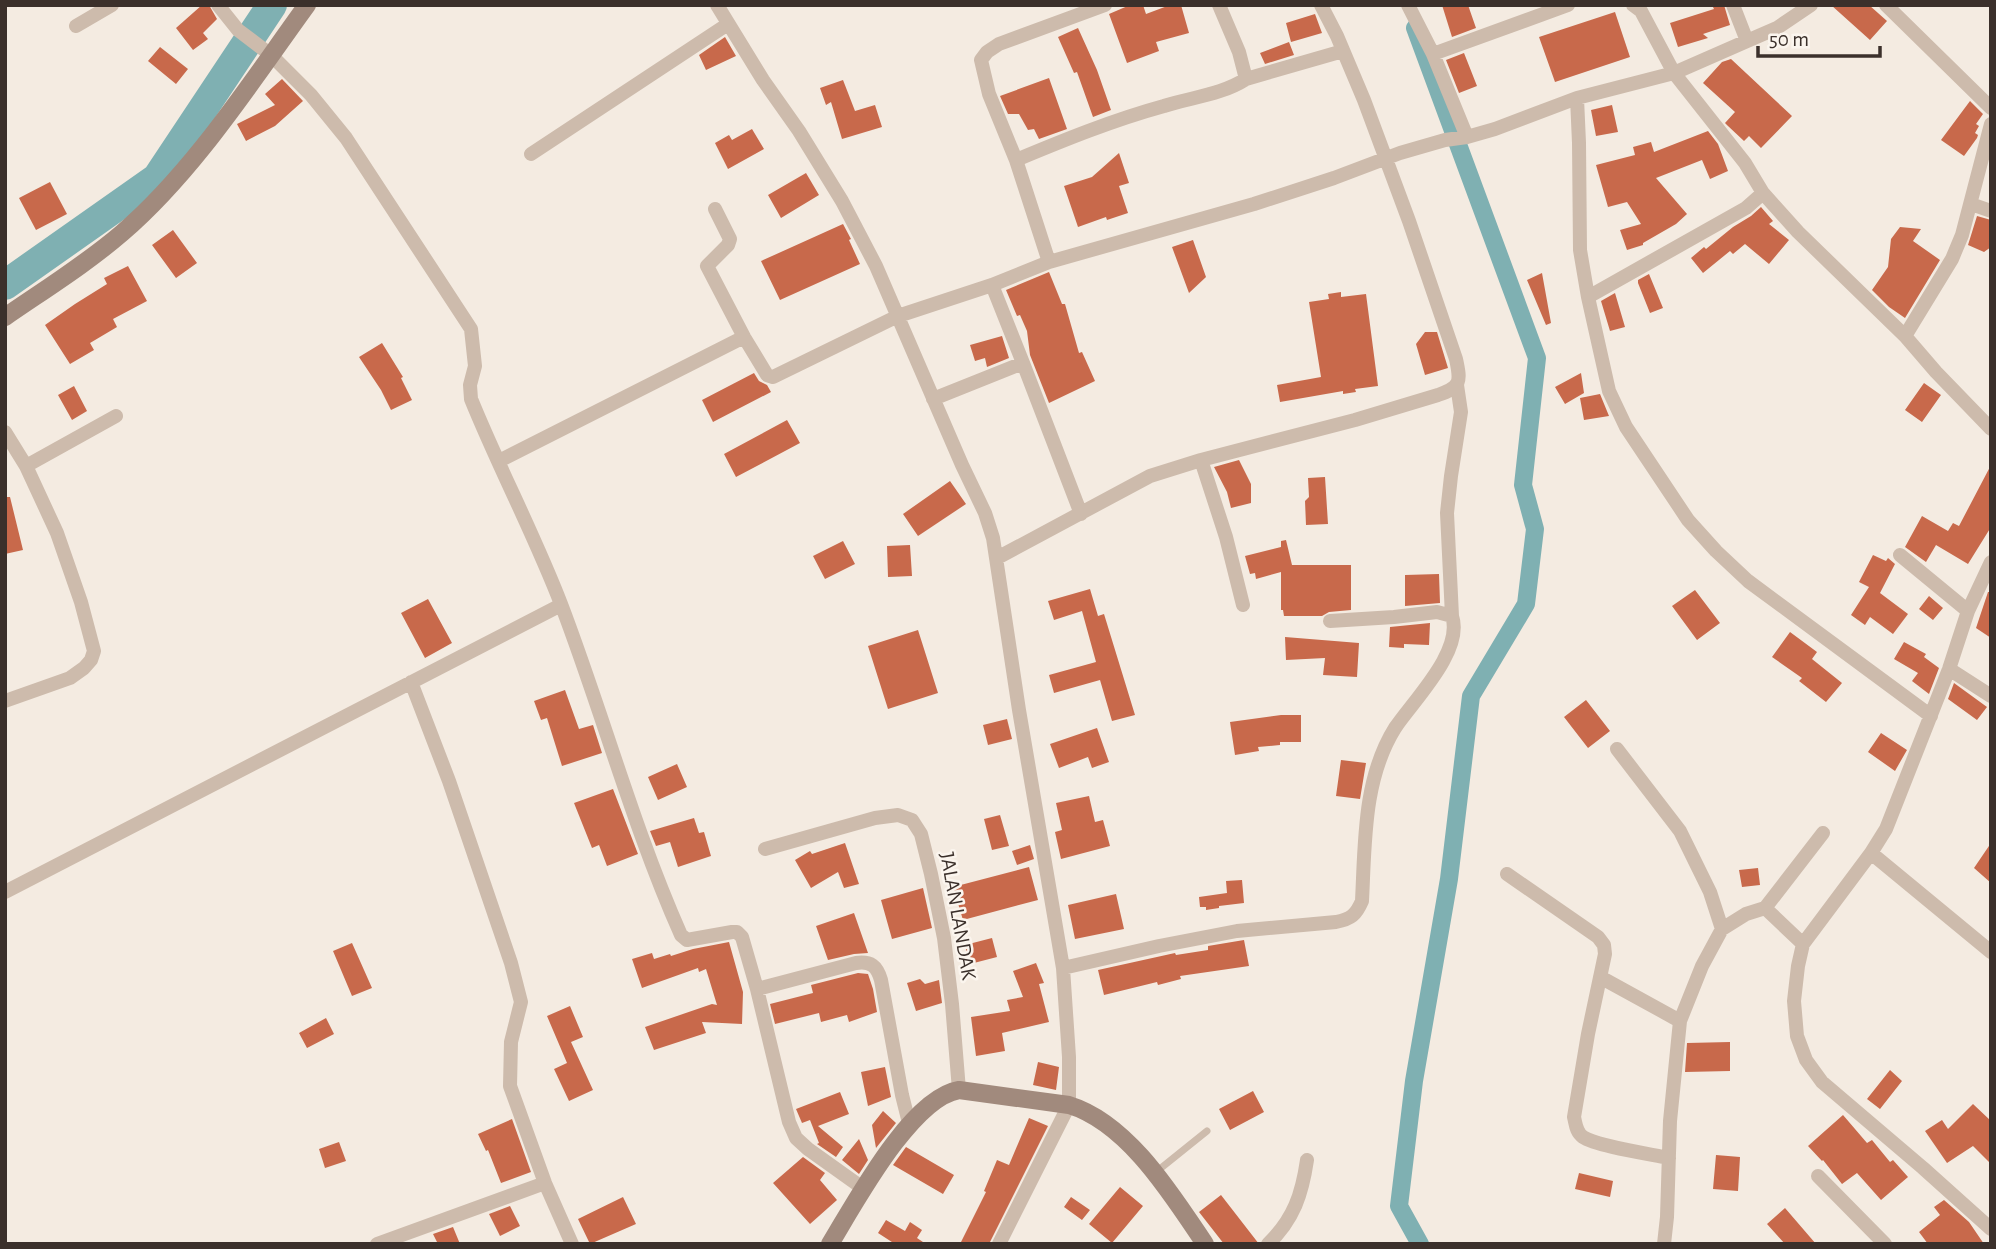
<svg xmlns="http://www.w3.org/2000/svg" width="1996" height="1249" font-family="'Alegreya Sans',sans-serif">
<style>
.lines{fill:none;stroke-linecap:round;stroke-linejoin:round}
.canal{stroke:#7fb0b2;stroke-width:18}
.river{stroke:#7fb0b2;stroke-width:30}
.building{fill:#c8694b}
.lane{stroke:#cdbbac;stroke-width:7}
.street{stroke:#cdbbac;stroke-width:14}
.secondary{stroke:#a18a7d;stroke-width:18}
.labels{text-anchor:middle;dominant-baseline:central;stroke-width:5;stroke-linejoin:round;paint-order:stroke}
.street-label{font-size:21px;fill:#3b302b;stroke:#fbf5ee}
</style>
<rect width="100%" height="100%" fill="#f4ebe1"/>
<g class="lines">
<!-- canal -->
<path class="canal" d="M1415 28 1537 358 1523 485 1535 529 1526 604 1471 696 1449 879 1414 1081 1399 1206 1420 1244"/>
<!-- river -->
<path class="river" d="M5 285 157 178 272 5"/>
</g>
<!-- building -->
<path class="building" d="M202 5H209L217 19 203 33 208 39 193 50 176 28Z
M1130 5H1143L1146 14 1170 5H1181L1189 33 1156 42 1159 51 1127 63 1109 14Z
M1442 5H1468L1476 28 1452 37Z
M1712 5H1724L1730 25 1703 34 1708 38 1678 47 1670 23 1714 9Z
M1831 5H1869L1887 21 1870 40Z
M1615 12 1630 57 1555 82 1539 37Z
M1315 14 1322 33 1291 42 1286 23Z
M1078 28 1097 70 1111 110 1093 117 1077 72 1074 73 1058 37Z
M725 37 736 56 706 70 699 55Z
M1289 42 1294 55 1265 64 1260 53Z
M160 47 188 69 176 84 148 61Z
M1464 53 1477 86 1459 93 1446 60Z
M1731 59 1792 116 1761 148 1749 136 1744 141 1728 126 1725 123 1735 112 1703 83 1722 62Z
M1049 78 1067 129 1039 139 1034 129 1028 130 1019 114H1008L1000 96Z
M282 79 303 101 275 126 246 141 237 124 275 105 265 94Z
M843 80 855 111 875 105 882 127 842 139 831 102 826 105 820 88Z
M1970 101 1983 114 1976 124 1979 126 1975 133 1978 135 1977 138 1964 156 1941 140Z
M1612 105 1618 132 1596 136 1591 110Z
M752 129 764 149 728 169 715 143 729 135 732 140Z
M1708 131 1718 144 1728 171 1710 179 1702 160 1656 178 1687 214 1676 224 1643 243V245L1627 250 1620 230 1641 224 1627 202 1608 207 1596 165 1635 155 1633 147 1651 142 1654 152Z
M1119 153 1129 183 1119 186 1128 213 1107 220 1106 217 1078 227 1064 186 1092 177Z
M806 173 819 195 781 218 768 195Z
M50 182 67 214 36 230 19 198Z
M1761 207 1773 221 1769 224 1789 240 1769 264 1745 244 1733 254 1730 251 1703 273 1691 258 1704 247 1706 249 1733 227 1751 216Z
M1977 216 1991 220V247L1984 252 1968 245Z
M843 224 851 239 849 240 860 264 780 300 761 261Z
M1900 227 1921 229 1913 241 1940 260 1905 318 1889 307 1872 290 1888 267 1891 239Z
M173 230 197 263 176 278 152 245Z
M1193 240 1206 277 1189 293 1172 247Z
M128 266 147 301 113 319 117 327 90 343 94 350 70 364 45 325 75 304 107 284 104 278Z
M1049 272 1062 304H1065L1079 353 1082 352 1095 381 1049 403 1030 355 1027 331 1020 315 1017 316 1006 290Z
M1542 273 1551 323 1546 325 1527 280Z
M1649 274 1663 308 1650 313 1638 283V280Z
M1341 292V297L1366 294 1378 386 1355 389 1356 392 1343 394V391L1280 402 1277 385 1321 377 1309 302 1329 299 1328 294Z
M1615 293 1625 327 1610 331 1601 301Z
M1425 332H1437L1448 368 1425 375 1416 344Z
M1002 336 1009 358 987 367 985 358 975 361 970 345Z
M382 343 403 377 401 378 412 400 391 410 381 390 359 357Z
M754 373 759 381 767 385 771 392 713 422 702 400Z
M1581 373 1584 393 1565 404 1555 387Z
M1924 383 1941 395 1922 422 1905 410Z
M74 386 87 411 72 420 58 395Z
M1600 394 1609 416 1584 420 1580 398Z
M787 420 800 443 736 477 724 454Z
M1239 460 1251 484V503L1231 508 1227 492 1214 467Z
M1991 465V527L1968 564 1936 545 1926 562 1905 547 1922 516 1948 531 1953 523 1959 526Z
M1325 477 1328 524 1306 525 1305 501 1309 497 1308 478Z
M950 481 966 504 918 536 903 514Z
M5 497H10L23 550 5 554Z
M1286 540 1292 565H1351V610L1329 612 1322 616H1284L1283 610H1281V572L1256 579 1255 573 1250 574 1245 556 1281 547V541Z
M843 541 855 564 825 579 813 556Z
M910 545 912 576 888 577 887 546Z
M1873 555 1886 561 1888 558 1895 564 1880 593 1908 614 1893 634 1870 617 1865 625 1851 615 1869 587 1859 582Z
M1439 574 1440 603 1405 606V575Z
M1090 589 1098 616 1104 614 1135 715 1112 721 1100 680 1054 693 1049 675 1096 662 1082 611 1054 620 1048 601Z
M1695 590 1720 623 1697 640 1672 606Z
M1988 592H1991V638L1976 628Z
M1929 596 1943 608 1933 620 1919 609Z
M428 599 452 643 425 658 401 613Z
M1430 623 1429 645 1404 644V648L1389 647 1390 627Z
M918 630 938 693 888 709 868 646Z
M1790 632 1817 652 1812 659 1842 683 1826 702 1799 681 1802 678 1772 657Z
M1285 637 1359 643 1357 677 1323 675 1325 658 1286 660Z
M1904 642 1926 654 1924 657 1939 668 1929 694 1912 681 1918 673 1894 659Z
M1954 683 1987 707 1977 720 1948 699Z
M565 690 579 729 593 725 602 753 562 766 547 718 541 720 534 701Z
M1586 700 1610 731 1588 748 1564 717Z
M1281 715H1301V742H1280V745L1258 747 1259 751 1235 755 1230 722Z
M1007 719 1012 739 988 745 983 725Z
M1097 728 1109 762 1092 768 1088 757 1059 768 1050 744Z
M1881 733 1907 750 1895 771 1868 752Z
M1341 760 1366 763 1360 799 1336 796Z
M677 764 687 787 658 800 648 777Z
M613 789 638 854 607 866 599 845 592 848 574 803Z
M1089 796 1095 822 1103 820 1110 846 1061 859 1055 832 1062 830 1056 803Z
M1000 815 1009 846 992 850 984 819Z
M694 818 699 833 704 832 711 856 678 867 670 842 656 846 650 831Z
M845 843 859 884 844 888 838 872 811 888 795 860 810 851 812 854Z
M1991 843V883L1974 868Z
M1030 845 1034 859 1017 865 1012 851Z
M1029 867 1038 900 963 920 953 887Z
M1758 868 1760 885 1742 887 1739 870Z
M1242 880 1244 903 1219 906V908L1206 910V907H1200L1199 897 1227 893 1226 881Z
M923 888 932 928 892 939 881 900Z
M1116 894 1124 929 1075 939 1068 905Z
M854 913 868 953 854 954 828 960 816 926Z
M992 938 997 957 970 964 965 945Z
M1244 940 1249 966 1180 976 1181 979 1158 985 1157 982 1104 995 1098 970 1175 953 1176 955 1208 950V946Z
M729 942 743 992 742 1024 702 1022 706 1033 654 1050 645 1027 712 1004 717 1005 706 969 699 972 698 968 642 988 632 959 652 953 654 959 670 954 671 956 693 949Z
M352 943 372 988 352 996 333 951Z
M1036 963 1044 983 1039 984 1049 1022 1002 1033 1005 1051 976 1056 971 1017 1010 1011 1007 1000 1023 997 1013 971Z
M858 973 868 974 873 989 877 1012 849 1022 847 1015 821 1022 819 1013 775 1024 770 1004 813 993 811 985Z
M920 979 925 984 939 980 942 1003 916 1011 907 983Z
M570 1006 583 1037 571 1042 593 1090 569 1101 554 1069 567 1063 547 1016Z
M326 1018 334 1034 307 1048 299 1033Z
M1730 1042V1071L1685 1072 1687 1043Z
M1038 1062 1059 1067 1056 1090 1033 1085Z
M885 1067 891 1097 868 1106 861 1072Z
M1890 1070 1902 1081 1880 1109 1867 1099Z
M1253 1091 1264 1112 1230 1130 1219 1109Z
M840 1092 849 1114 818 1126 843 1147 836 1157 817 1144 819 1143 810 1120 802 1123 796 1109Z
M1973 1104 1991 1121V1164L1973 1146 1947 1163 1925 1131 1942 1120 1948 1129Z
M883 1111 896 1123 876 1148 872 1125Z
M1843 1115 1867 1143 1872 1140 1890 1162 1893 1160 1908 1177 1881 1200 1857 1173 1842 1184 1823 1160 1822 1161 1808 1146Z
M1029 1118 1048 1126 989 1244H960L986 1192 984 1191 997 1160 1009 1165Z
M512 1119 531 1172 501 1183 488 1150 486 1151 478 1134Z
M859 1139 868 1160 859 1174 842 1160Z
M339 1142 346 1161 325 1168 319 1149Z
M906 1147 954 1175 943 1194 893 1165Z
M1716 1155 1740 1157 1738 1191 1713 1189Z
M803 1157 825 1173 820 1180 837 1200 810 1224 773 1183Z
M1579 1173 1613 1181 1610 1197 1575 1189Z
M1120 1187 1143 1206 1112 1243 1089 1224Z
M1221 1195 1259 1244H1224L1199 1212Z
M623 1197 636 1224 590 1244 578 1219Z
M1071 1197 1090 1210 1082 1220 1064 1207Z
M1944 1200 1969 1222 1984 1244H1928L1919 1232 1940 1215 1934 1207Z
M510 1206 520 1226 500 1236 489 1214Z
M1785 1208 1816 1244H1785L1767 1224Z
M886 1220 905 1231 910 1222 922 1230 917 1238 926 1244H895L878 1233Z
M453 1227 460 1244H438L433 1234Z"/>
<g class="lines">
<!-- lane -->
<path class="lane" d="M1156 1172 1207 1131"/>
<!-- street -->
<path class="street" d="M218 5 238 30 271 55 311 95 346 138 471 329 475 366 470 385 471 399C499 468 534 534 561 604 603 714 633 827 681 935L687 940 732 932H737L742 937 757 989 789 1122 796 1138 808 1149 864 1189
M717 5 763 80 799 131 842 201 876 266 962 465 985 513 993 538 1019 710 1063 968 1069 1057V1105L999 1244
M1408 5 1433 54 1467 137
M1733 5 1747 41 1674 73 1745 163 1763 193 1798 232 1905 336 1952 259 1962 235 1991 124
M1886 5 1991 108
M76 26 112 5
M1747 41 1777 28 1811 5
M1433 54 1568 5
M1246 79 1343 51
M1577 98 1579 143 1580 250 1588 297 1609 391 1626 427 1688 520 1716 551 1748 581 1931 716
M531 154 728 24
M1016 160C1064 140 1113 120 1164 106 1192 97 1221 95 1246 79L1239 52 1219 5
M1971 204 1991 211
M715 209 730 239 728 245 707 266 744 337
M1049 262 1016 160 989 94 981 60 987 52 999 44 1105 5
M1588 297 1746 208 1763 193
M1905 336 1936 372 1991 429
M1023 363 1081 514
M933 399 1023 363 992 285
M5 432 26 466 57 533 81 602 94 651 91 660 84 668 70 678 5 701
M1201 460 1226 537 1243 605
M499 461 744 337 767 375 773 377 898 316 992 285 1049 262 1254 204 1334 178 1400 153 1445 140 1467 137 1495 129 1577 98 1674 73 1641 11 1633 5
M26 466 116 416
M1900 555 1968 611
M997 558 1150 476 1201 460 1355 420 1438 395C1461 387 1461 382 1456 359L1409 221 1364 100 1337 36 1321 5
M1991 562 1968 611 1949 669 1886 829 1871 853 1803 944 1798 966 1794 1001 1797 1036 1806 1060 1822 1082 1923 1168 1991 1229
M1452 616 1447 513 1451 476 1461 412 1457 385
M1949 669 1991 696
M411 682 449 781 511 963 521 1002 511 1042 510 1086 545 1183 572 1244
M1617 749 1680 831 1710 892 1722 929
M765 849 875 818 898 815 912 820 921 834 931 874 944 938 952 1004 959 1090
M1871 853 1991 952
M1507 874 1598 937 1604 945 1605 954 1588 1034 1574 1117C1576 1125 1576 1132 1583 1137 1596 1146 1650 1154 1669 1158
M5 892 561 605
M1765 908 1823 833
M1063 968 1159 946 1237 931 1336 922C1351 919 1356 915 1362 901 1365 844 1363 779 1395 728 1413 701 1464 651 1452 616L1437 612 1394 617 1330 621
M1600 977 1680 1021
M757 989 856 963C871 961 877 966 881 980L902 1095 909 1123
M1818 1176 1885 1244
M377 1244 545 1183
M1268 1244C1294 1219 1302 1194 1307 1160
M1664 1244 1667 1217 1670 1121 1680 1021 1702 966 1722 929 1746 914 1765 908 1803 944"/>
<!-- secondary -->
<path class="secondary" d="M5 317C44 290 86 264 122 233 194 171 251 82 307 5
M830 1244C855 1203 911 1098 959 1090L1069 1105C1128 1123 1172 1195 1205 1244"/>
</g>
<g class="labels">
<!-- street labels -->
<g class="street-label">
<text transform="translate(958 916) rotate(80)">JALAN LANDAK</text>
</g>
</g>
<!-- border -->
<rect width="1996" height="1249" fill="none" stroke="#3b302b" stroke-width="14"/>
<!-- scale -->
<path d="M1758 46v10h122v-10" fill="none" stroke="#3b302b" stroke-width="3.5"/>
<text x="1769" y="46" font-size="21" fill="#3b302b" stroke="#fbf5ee" stroke-width="5" paint-order="stroke">50 m</text>
</svg>
